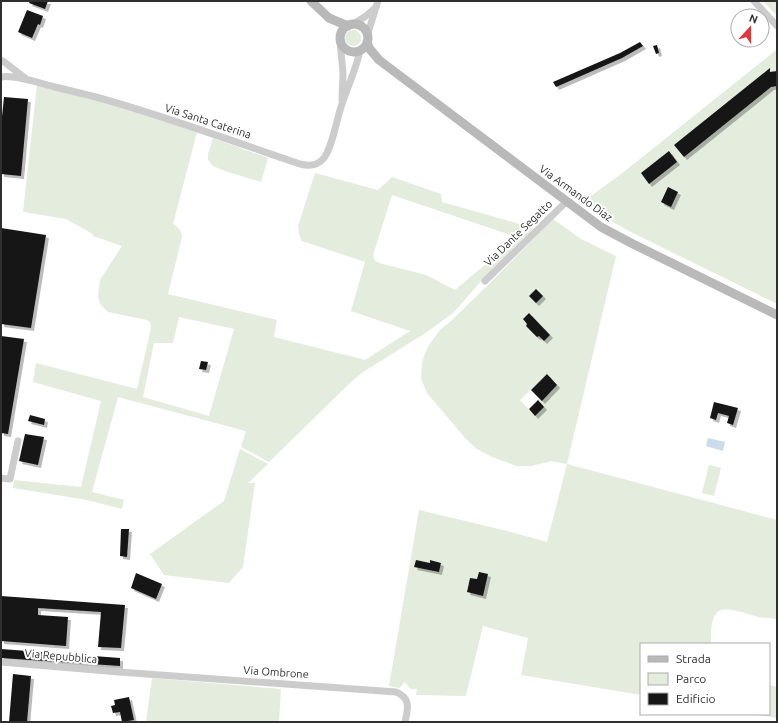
<svg xmlns="http://www.w3.org/2000/svg" width="778" height="723" font-family="Ubuntu,sans-serif">
<style>
.green{fill:#e4ecdd;fill-rule:evenodd}
.water{fill:#cadceb}
.building{fill:#161616;filter:url(#shadow)}
.lines{fill:none;stroke-linecap:round;stroke-linejoin:round}
.street{stroke:#ccc;stroke-width:7}
.secondary{stroke:#b9b9b9;stroke-width:9}
.labels{text-anchor:middle;dominant-baseline:central;stroke-width:4;stroke-linejoin:round;paint-order:stroke}
.street-label{font-size:11px;fill:#2f2f2f;stroke:#fff}
</style>
<defs>
<filter id="shadow"><feDropShadow dx="3" dy="3" stdDeviation="0" flood-color="#0004"/></filter>
</defs>
<rect width="100%" height="100%" fill="#fff"/>
<!-- green -->
<path class="green" d="M763 1H777V16Z
M345 38a8 8 0 1 1 16 0a8 8 0 1 1-16 0Z
M775 51H777V304L629 231 580 204 625 171Z
M37 84 94 98 197 132 173 224C179 228 181 230 182 237L168 294 277 320 274 337 365 360 410 331 351 311 365 262 302 241 299 234 298 226 315 173 378 190 392 177 441 194 442 202 534 228 483 279 453 313 424 334 363 372 351 382 269 462 241 447 246 431 118 397 92 492 124 500 122 509 87 500 13 488 14 480 81 487 101 401 33 382 36 363 137 389 151 328 150 322 147 320 108 312 100 304 98 296 100 280 122 246 93 236V234L66 219 23 212 27 176ZM392 195 517 237V238L455 290 426 275 383 264C376 262 372 260 374 252ZM179 317 234 329 209 416 143 397 154 343H173Z
M213 138 268 158 261 182 225 171 213 166 208 160V154Z
M553 219 581 239 616 256 567 464 777 520V619C771 618 764 618 758 617 751 615 728 607 721 610 710 614 711 634 711 644H641V695L521 675 528 638 483 626 466 696 416 695 417 689H410L405 682 399 688 389 686 419 510 511 532 547 542 567 464 551 461 544 463 531 466H517L492 457 477 449 466 439 427 393 424 386 421 378 422 364 424 356 429 345 440 330 450 322 491 282ZM529 313 550 335 544 341 539 336 537 337 526 326 527 324 523 319ZM547 374 557 385 542 400 539 398 538 400 544 407 535 416 520 400ZM416 560 430 563 431 560 441 563 439 572 414 567ZM488 574 482 596 467 592 470 578 477 579Z
M240 449 268 464 248 483H255L243 567 229 583 164 575 150 554 224 501Z
M709 465 721 468 714 496 702 493Z
M152 678 281 689 279 722H146Z
M769 685 777 687V718L752 714H769Z"/>
<!-- water -->
<path class="water" d="M708 438 725 442 723 451 706 446Z"/>
<!-- building -->
<path class="building" d="M30 1H48L45 9 29 3Z
M27 10 43 16 40 25 38 24 32 38 18 32Z
M640 42 643 46 622 58 556 87 553 82 620 53Z
M657 45 659 53 656 54 653 46Z
M770 68V72L777 71V86L771 87 684 157 674 145Z
M4 97 28 99 21 176 1 174V126Z
M669 151 677 162 649 184 641 173Z
M668 187 678 192 671 207 661 202Z
M1 228 46 235 31 328 1 324Z
M536 289 543 296 536 303 529 296Z
M529 313 550 335 544 341 539 336 537 337 526 326 527 324 523 319Z
M1 336 24 339 8 434 1 433Z
M201 361 208 362 206 370 199 369Z
M547 374 557 385 542 401 531 390Z
M538 400 544 407 535 416 529 409Z
M714 402 738 408 733 425 727 423 729 416 718 413 716 420 710 418Z
M30 415 45 419 44 425 28 421Z
M25 434 44 437 38 465 19 461Z
M121 529H129L127 557 120 556Z
M416 560 430 563V560L441 563 439 572 414 567Z
M479 572 488 574 483 596 467 592 470 578 477 579Z
M136 573 162 584 156 599 131 588Z
M1 596 125 605 121 648 98 647 101 612 38 608V615L68 617 66 646 1 641Z
M1 649 120 658V666L1 658Z
M13 674 31 676 27 722H9Z
M129 697 134 720 122 722 120 712 113 713 111 706 115 705 114 700Z"/>
<g class="lines">
<!-- street -->
<path class="street" d="M754 1 777 26
M352 25 366 16 375 8
M367 36 378 1
M340 41 343 73 342 100
M3 61 25 78
M1 77C13 74 39 83 51 86 66 90 81 93 96 97 165 116 232 141 300 164 308 166 317 166 323 159 332 150 337 117 342 104 348 86 356 69 360 51
M485 281 566 202
M1 478 10 479 18 441
M1 662 119 672 396 692C411 698 408 709 405 722"/>
<!-- secondary -->
<path class="secondary" d="M311 1 329 18 348 26
M340 38a14 14 0 1 1 28 0a14 14 0 1 1-28 0Z
M367 42 369 48 379 60 601 227 631 243 777 315"/>
</g>
<g class="labels">
<!-- street labels -->
<g class="street-label">
<text transform="translate(208 121) rotate(18)">Via Santa Caterina</text>
<text transform="translate(576 193) rotate(36)">Via Armando Diaz</text>
<text transform="translate(518 233) rotate(-44)">Via Dante Segatto</text>
<text transform="translate(61 656) rotate(5)">Via Repubblica</text>
<text transform="translate(276 672) rotate(4)">Via Ombrone</text>
</g>
</g>
<!-- border -->
<rect width="778" height="723" fill="none" stroke="#2f2f2f" stroke-width="4"/>
<!-- legend -->
<rect x="640" y="643" width="130" height="72" fill="#ffffff" stroke="#acacac"/>
<rect x="648" y="656" width="20" height="6" fill="#b9b9b9" stroke="#acacac"/>
<text x="676" y="663" font-size="12" fill="#2f2f2f">Strada</text>
<rect x="648" y="673" width="20" height="12" fill="#e4ecdd" stroke="#acacac"/>
<text x="676" y="683" font-size="12" fill="#2f2f2f">Parco</text>
<rect x="648" y="693" width="20" height="12" fill="#161616" stroke="#acacac"/>
<text x="676" y="703" font-size="12" fill="#2f2f2f">Edificio</text>
<!-- north arrow -->
<g transform="translate(750 28) rotate(21)"><circle r="19" fill="#ffffff" stroke="#acacac"/>
<path d="M0-3L7 15L0 10L-7 15Z" fill="#e0373a"/>
<text y="-6" font-size="11" font-weight="bold" text-anchor="middle" fill="#2f2f2f">N</text>
</g>
</svg>
